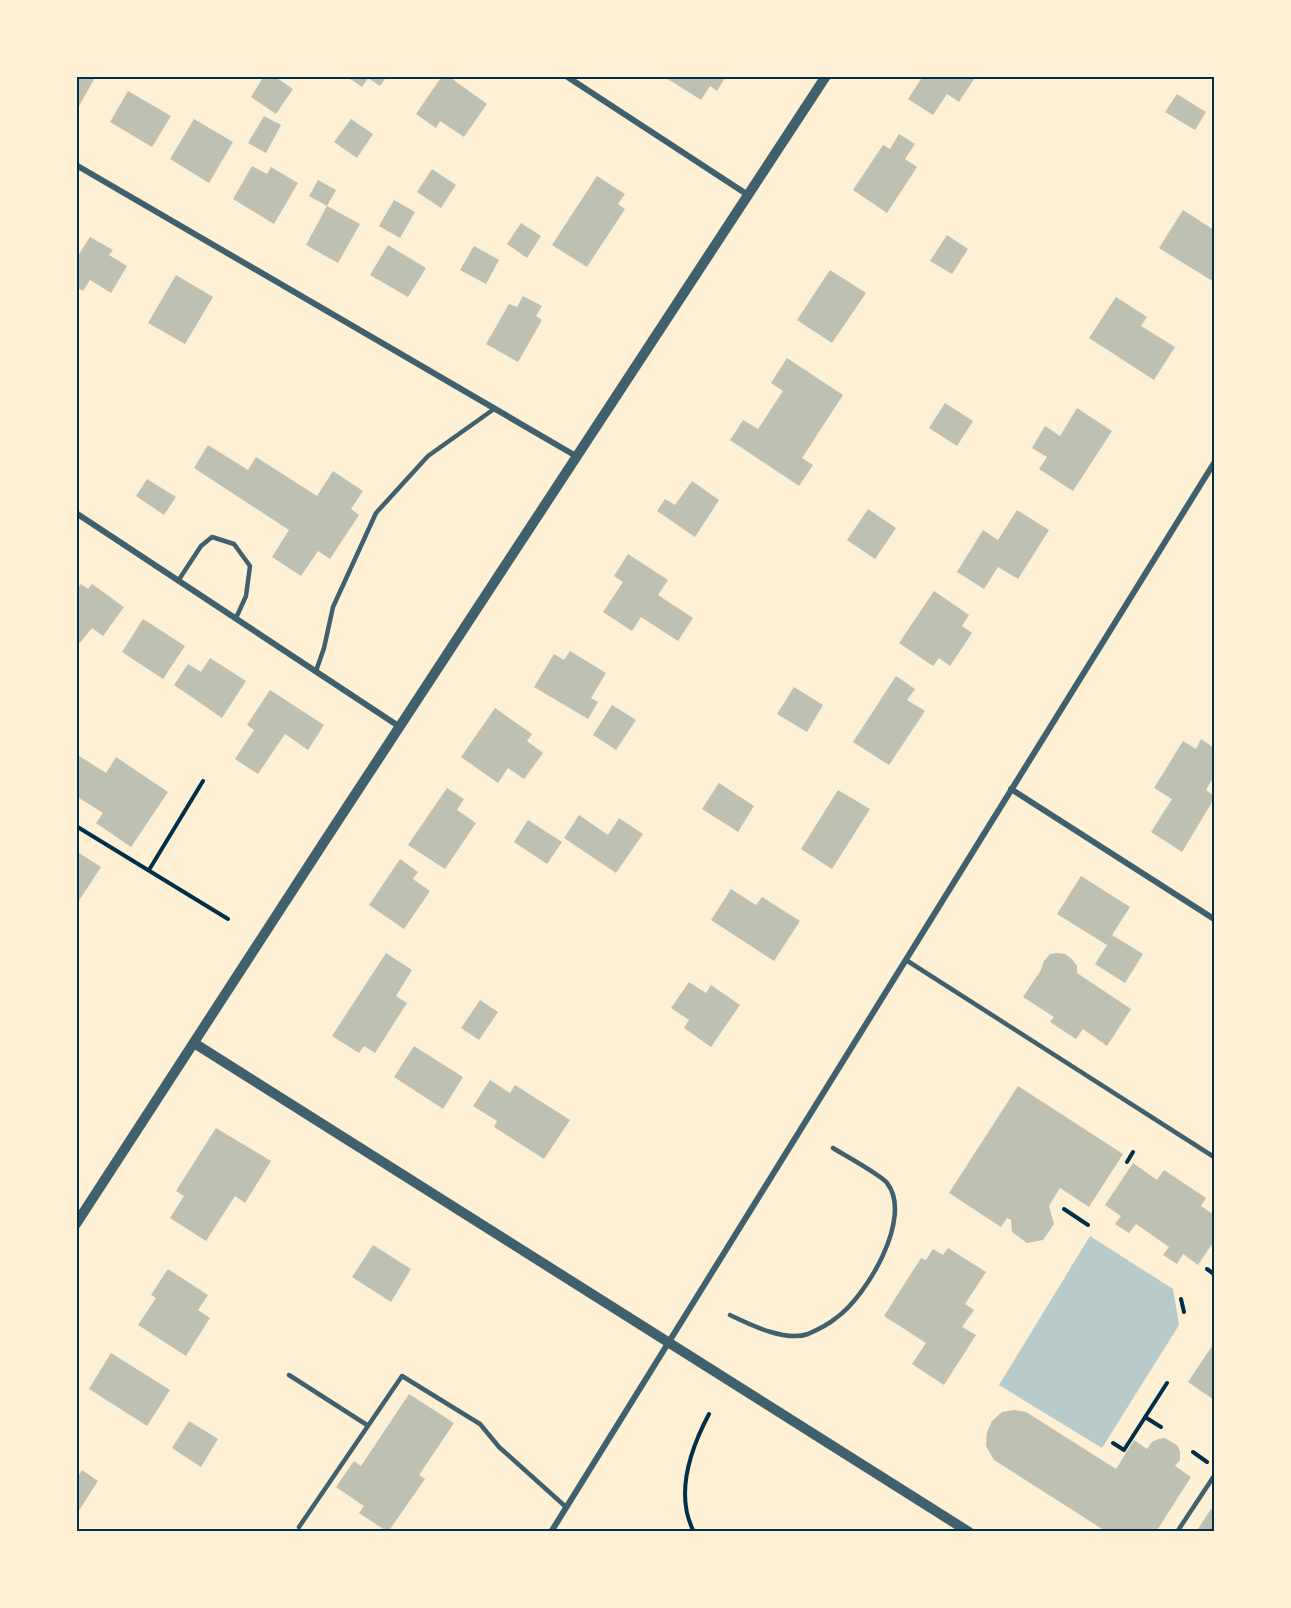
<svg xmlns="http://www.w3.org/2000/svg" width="1291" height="1608" font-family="Montserrat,sans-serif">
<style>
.green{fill:#b9caca}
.building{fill:#bec0b2}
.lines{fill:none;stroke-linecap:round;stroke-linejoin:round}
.path{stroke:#003049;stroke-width:4}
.service{stroke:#3f606c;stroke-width:4.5}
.minor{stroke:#3f606c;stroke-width:6}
.tertiary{stroke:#3f606c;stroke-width:10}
.neatline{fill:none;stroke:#003049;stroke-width:2}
</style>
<rect width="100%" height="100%" fill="#fdf0d5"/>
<!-- green -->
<path class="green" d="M1090 1236 1173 1289 1179 1325 1102 1448 999 1385Z"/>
<!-- building -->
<path class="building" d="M76 76H96L79 106 76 104Z
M264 76H274L293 89 276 114 251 97Z
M346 76H387L380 86 368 78 362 87Z
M442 76H448L487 104 464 137 440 121 436 128 416 114Z
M663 76H726L717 91 710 86 701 100Z
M923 76H976L959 102 947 94 933 115 908 99Z
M128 91 171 116 152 147 110 122Z
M1177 94 1206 112 1195 130 1165 112Z
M264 116 281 125 266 153 248 143Z
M194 119 233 142 209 183 170 159Z
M351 119 373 134 357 158 334 142Z
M899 134 915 144 905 159 917 167 887 213 853 190 883 145 890 149Z
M252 166 267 174 271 167 298 183 274 224 233 199Z
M432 169 456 185 441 208 417 192Z
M597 176 625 194 618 204 625 209 587 267 552 245Z
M318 180 336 190 327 206 309 196Z
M394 200 415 212 400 238 379 226Z
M327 206 360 224 338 263 306 245Z
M1183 210 1214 230V282L1159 248Z
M521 223 541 236 527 258 507 244Z
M947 235 968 249 952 274 930 261Z
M90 237 113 250 109 255 127 266 111 293 90 280 83 291 76 287V259Z
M388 245 426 268 408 297 370 275Z
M474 246 499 260 486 284 460 270Z
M830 270 866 293 832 343 797 320Z
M176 275 213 297 185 344 148 323Z
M523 296 542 306 536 316 542 320 518 362 486 344 509 304 517 307Z
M1116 297 1147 317 1141 326 1175 347 1154 380 1089 338Z
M787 358 843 395 802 458 813 465 799 486 730 440 743 420 758 429 783 391 771 383Z
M945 403 973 421 957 446 929 428Z
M1077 408 1112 431 1073 491 1039 469 1047 457 1032 448 1045 426 1060 436Z
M208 445 248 470 256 457 317 496 333 471 363 491 351 509 359 515 330 559 318 551 301 576 272 557 289 530 194 468Z
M147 479 176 497 164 515 136 496Z
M692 481 719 500 695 537 657 511 665 499 675 505Z
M868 509 896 528 875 559 847 540Z
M1017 510 1049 530 1018 579 998 567 984 589 957 572 983 530 998 540Z
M628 554 668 580 658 595 693 618 678 641 641 617 632 631 603 612 623 582 614 576Z
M81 584 88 589 92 584 124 607 103 636 92 628 80 643 76 641V590Z
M934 591 969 615 962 626 972 633 950 666 939 658 933 666 899 643Z
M143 619 185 646 163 679 122 652Z
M570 651 606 673 591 698 598 702 588 719 534 687 554 654 564 660Z
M210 658 246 681 222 718 174 685 188 664 201 672Z
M896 676 915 689 907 700 925 711 889 765 853 742Z
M794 687 823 705 807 732 777 714Z
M270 690 324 725 308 750 285 734 258 774 235 759 254 730 247 725Z
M612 705 636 720 616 750 593 735Z
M495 708 532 734 527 741 543 753 524 779 508 768 498 783 461 757Z
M1201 739 1214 748V776L1206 790 1214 796V799L1182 852 1151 832 1172 799 1154 788 1183 741 1196 749Z
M76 754 106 773 116 757 168 792 131 847 96 823 103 813 76 796Z
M719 783 754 806 738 832 702 809Z
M447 788 464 799 457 810 476 823 445 869 408 845Z
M838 790 870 809 832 869 801 849Z
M579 815 608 835 619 818 643 834 616 873 564 838Z
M528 820 562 842 547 864 514 842Z
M76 851 101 867 76 905Z
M400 859 418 872 413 879 430 891 404 929 369 905Z
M1081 876 1130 907 1112 935 1143 954 1125 983 1095 964 1107 945 1057 914Z
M731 889 756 905 762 897 800 921 774 961 711 920Z
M386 953 412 970 396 996 407 1003 375 1053 364 1046 359 1053 332 1036Z
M1057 953 1065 954 1072 959 1077 966V973L1131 1009 1107 1046 1083 1029 1076 1039 1050 1022 1054 1017 1023 997 1041 970 1044 961 1050 954Z
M689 982 706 993 711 985 740 1005 711 1047 684 1028 689 1020 671 1008Z
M480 1000 498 1012 479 1040 461 1028Z
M414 1046 463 1077 443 1109 394 1077Z
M490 1080 510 1093 515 1085 570 1120 544 1159 494 1127 497 1121 473 1106Z
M1018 1086 1123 1154 1089 1207 1060 1188 1049 1206 1054 1224 1043 1240 1027 1243 1012 1232 1011 1220 1007 1218 1001 1227 949 1193Z
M216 1128 271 1161 245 1203 235 1196 206 1241 170 1218 184 1196 176 1191Z
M1133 1163 1157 1180 1164 1170 1206 1198 1201 1206 1214 1215V1241L1198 1265 1183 1254 1177 1264 1163 1255 1169 1247 1136 1224 1129 1233 1115 1224 1121 1216 1105 1205Z
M373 1245 411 1269 391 1302 352 1277Z
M948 1248 986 1272 965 1304 974 1310 962 1327 976 1335 944 1385 912 1364 926 1343 884 1316 921 1258 926 1260 933 1249 943 1255Z
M168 1269 208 1295 198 1310 210 1318 186 1356 138 1325 156 1298 151 1295Z
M1214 1343V1400L1188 1382Z
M111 1353 170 1390 147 1426 89 1389Z
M409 1394 454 1423 419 1475 425 1479 388 1532 359 1513 364 1506 336 1487 354 1461 361 1466Z
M1014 1410 1026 1412 1116 1469 1134 1440 1147 1449 1152 1442 1158 1439 1165 1438 1178 1446 1180 1452V1460L1175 1466 1191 1477 1156 1532H1107L994 1460 986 1446 987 1432 992 1421 1002 1412Z
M189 1421 218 1439 201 1467 172 1448Z
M82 1470 98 1481 76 1515V1479Z
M1211 1509 1214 1511V1532H1196Z"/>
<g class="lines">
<!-- path -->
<path class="path" d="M76 826 228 919
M149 870 203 781
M1127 1162 1133 1152
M1064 1209 1088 1225
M1207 1269 1214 1274
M1181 1299 1184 1312
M1145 1417 1161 1427
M1113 1443 1124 1450 1167 1383
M1193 1452 1207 1462
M694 1532C674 1494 691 1448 709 1414"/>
<!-- service -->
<path class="service" d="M178 581 201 546 212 537 234 544 250 566 246 596 236 618
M316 671 324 648 333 607 376 513 428 456 494 409
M906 960 1214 1157
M730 1315C751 1325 785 1342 808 1334 817 1330 829 1324 836 1318 866 1297 914 1217 887 1183 881 1175 844 1155 833 1148
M289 1375 367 1425
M299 1527 402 1376 480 1424 499 1447 566 1507
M1177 1532 1214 1476"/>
<!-- minor -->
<path class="minor" d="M566 76 748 195
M76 165 576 456
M76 513 400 727
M1011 789 1214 919
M551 1532 1214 463"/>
<!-- tertiary -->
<path class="tertiary" d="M194 1043 969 1532
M76 1224 324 842 826 76"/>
</g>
<!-- border -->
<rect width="1291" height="1608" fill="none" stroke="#fdf0d5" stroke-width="156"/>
<rect x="78" y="78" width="1135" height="1452" class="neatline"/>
</svg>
